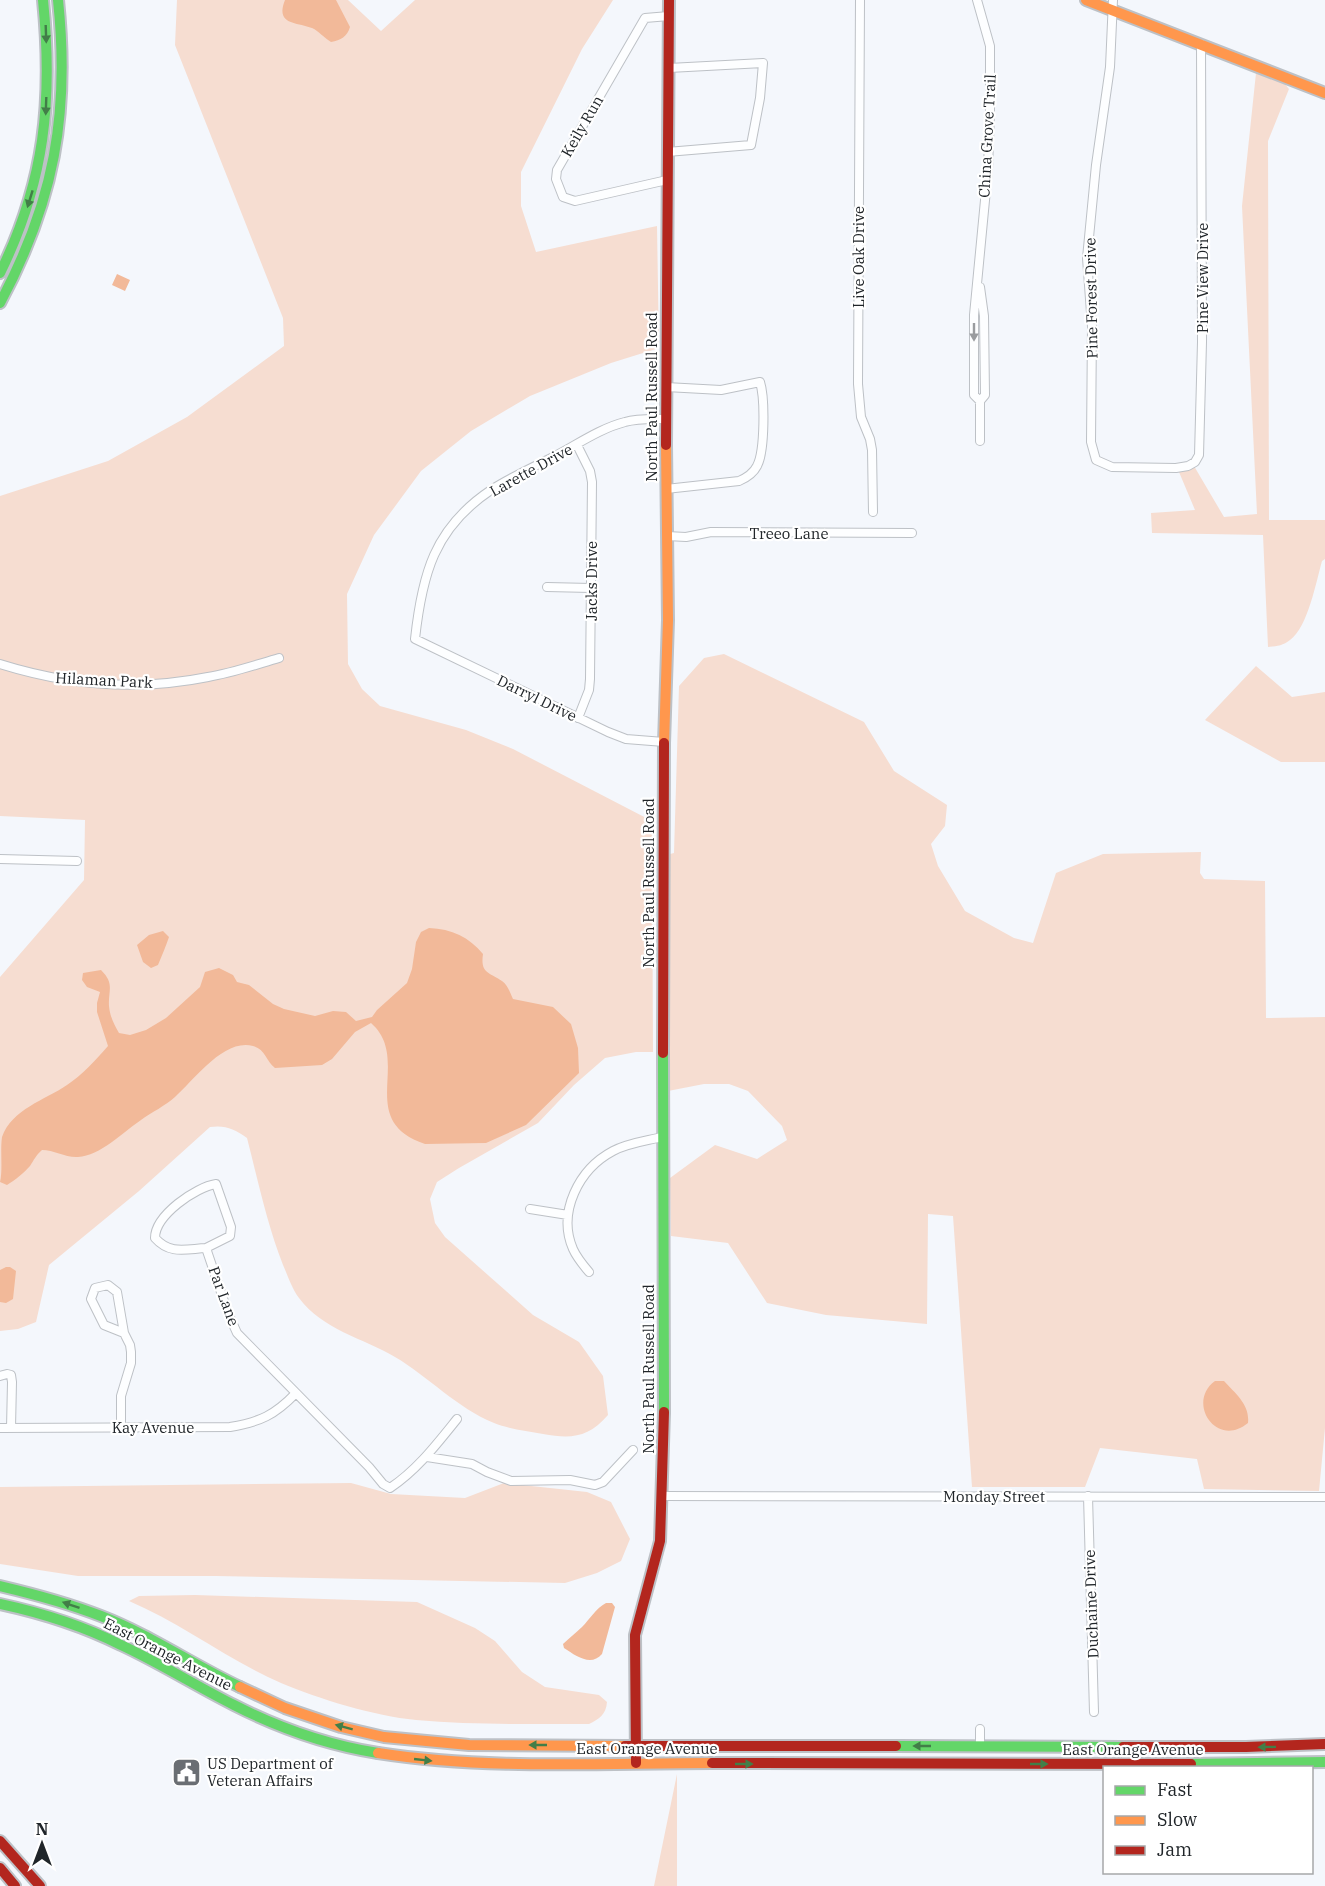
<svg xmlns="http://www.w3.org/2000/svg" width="1325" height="1886" font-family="'IBM Plex Serif',serif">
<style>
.green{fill:#f6ddd1}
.water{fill:#f2b999}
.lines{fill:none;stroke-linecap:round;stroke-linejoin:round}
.street-casing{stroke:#bdc1c6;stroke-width:10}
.fast-casing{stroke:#bdc1c6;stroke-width:14}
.slow-casing{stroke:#bdc1c6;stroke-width:14}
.jam-casing{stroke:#bdc1c6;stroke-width:14}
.street{stroke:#fdfeff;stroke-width:8}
.fast{stroke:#63d668;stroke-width:10}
.slow{stroke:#ff974d;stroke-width:10}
.jam{stroke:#b3261e;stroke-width:10}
.oneway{fill:#427e48}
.oneway2{fill:#9a9c9f}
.labels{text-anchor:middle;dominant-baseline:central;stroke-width:4.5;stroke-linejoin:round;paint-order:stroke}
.street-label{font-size:15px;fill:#202529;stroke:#fff}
.poi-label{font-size:15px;fill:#202529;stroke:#fff;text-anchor:start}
</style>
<rect width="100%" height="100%" fill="#f4f7fc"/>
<!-- green -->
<path class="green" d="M177 0H348L381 31 415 0H613L582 49 521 172V206L536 252 657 226 659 348 611 363 530 396 471 431 421 471 374 535 347 594 348 664 362 689 380 706 466 730 513 749 652 821 653 1052H636L605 1058 574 1085 538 1123 459 1168 437 1182 430 1199 435 1223 445 1237 533 1315 579 1342 603 1376 608 1415C588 1438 571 1439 543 1434 527 1431 509 1429 494 1423 457 1408 429 1377 395 1357 363 1338 323 1330 299 1298 292 1289 288 1276 283 1265 267 1224 258 1181 247 1138 234 1129 226 1125 210 1127L139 1191 49 1265 36 1322 18 1329 0 1331V977L84 880 85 820 0 816V496L108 461 187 417 284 346 283 318 175 45Z
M1256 73 1280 78 1289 89 1268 141 1269 520H1325V559L1322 561C1316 582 1308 627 1290 640 1283 646 1276 646 1268 647L1263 535 1152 533 1151 513 1195 510 1179 472 1194 466 1224 517 1257 514 1242 206Z
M724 654 864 722 894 771 947 805 945 826 931 844 938 866 965 911 1014 938 1033 943 1056 873 1103 854 1201 852 1200 873 1204 879 1265 881 1266 1018 1325 1017V1428L1319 1491 1204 1489 1197 1459 1100 1448 1085 1487H972L953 1216 928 1214 927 1324 826 1315 767 1303 728 1243 671 1236 670 1178 715 1145 757 1159 787 1140 782 1126 748 1091 729 1084H704L668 1091 670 854 674 853 679 686 704 658Z
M1256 666 1292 697 1325 692V762H1281L1205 720Z
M351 1483 391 1494 465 1498 504 1483 587 1492 611 1502 630 1539 621 1561 597 1573 565 1583 216 1576H78L0 1564V1487Z
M195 1595 417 1602 475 1628 495 1641 522 1672 545 1687 599 1695 607 1702C606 1715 599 1719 589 1724 531 1724 473 1725 416 1720 374 1716 319 1699 281 1683 228 1660 181 1623 129 1601L139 1596Z
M677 1774V1886H654Z"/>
<!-- water -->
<path class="water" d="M285 0H336L350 27C347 37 341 40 331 42 324 38 319 31 312 28 296 22 275 25 285 0Z
M117 274 130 280 125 291 112 285Z
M429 928C452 929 469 937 483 954 480 974 490 972 502 981 508 985 510 993 513 999L553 1007 571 1024 578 1048 579 1073 526 1125 486 1143 425 1144C354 1120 413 1060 371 1023L355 1032 332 1059 322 1065 275 1068C266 1061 265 1049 253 1046 224 1038 194 1080 175 1097 165 1106 152 1112 141 1120 123 1132 100 1156 78 1157 66 1158 54 1150 42 1150 36 1155 34 1160 30 1166 24 1173 15 1180 7 1185L0 1182C3 1169 0 1151 2 1137 12 1109 45 1100 67 1085 82 1075 96 1060 108 1046L97 1012V1003L100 992 87 987 82 980 83 973 101 970C115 984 108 990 109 1006 110 1017 114 1024 119 1033L130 1035 146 1030 166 1018 200 987 205 972 219 968 233 975 237 982 249 985 273 1004 284 1009 315 1016 333 1011 346 1012 356 1021 372 1017 377 1010 407 983 412 969 416 942 421 932Z
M163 931 169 937C166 946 162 955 158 965L151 968 143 962 137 945 149 935Z
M6 1267H10L16 1271 13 1299 6 1303 0 1302V1270Z
M1215 1381H1224C1236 1394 1250 1405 1248 1423 1216 1449 1186 1402 1215 1381Z
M606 1603H612L615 1607 602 1654C591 1667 576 1656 564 1648L563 1644C569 1638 576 1633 582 1627 590 1619 596 1608 606 1603Z"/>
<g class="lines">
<defs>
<path id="street" d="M860 0 858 384 861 417 870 439 872 450 873 512
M977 0 990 46V114L988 169 974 315V395L980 401
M1113 0 1110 67 1096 165 1087 258 1092 327 1091 442 1096 460 1112 467 1176 468 1188 466 1195 462 1199 455 1202 342 1201 44
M667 152 751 145 760 98 763 63 669 68
M667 180 575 201 563 197 556 179 557 170 645 18 669 16
M980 441V401L985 395 984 316 980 287
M577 445 590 471 592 482 590 679 589 690 578 718
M666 489 739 481C746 478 753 474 757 466 765 451 765 398 760 382L721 390 666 387
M667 536 686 537 711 532 912 533
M547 587 591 588
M0 664C67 685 139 691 208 677 232 673 255 665 279 658
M664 742 626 739 608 732 415 639C422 575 434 528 491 490 511 477 534 467 555 456 578 444 601 428 625 422 638 418 653 419 666 419
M0 859 77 861
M530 1209 568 1215
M206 1248C186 1249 170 1255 155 1238 155 1215 196 1187 216 1184L231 1227 230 1236 206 1248 228 1313 237 1333 369 1467 383 1484 390 1488C417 1470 436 1445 457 1419
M589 1272C583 1265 577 1258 573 1249 557 1212 579 1169 613 1151 628 1143 646 1141 662 1137
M0 1376 7 1374 11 1375 12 1382 11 1428
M121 1427V1396L131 1363V1352L130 1345 124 1333 117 1292 108 1285 95 1288 91 1299 104 1325 124 1333
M0 1428 230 1427C260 1422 275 1415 296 1393
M427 1457 472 1464 487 1472 511 1481 570 1480 595 1485 603 1482 633 1450
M662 1496 1325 1497
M1088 1496 1094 1712
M980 1729V1746"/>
<path id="fast" d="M0 273C45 182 53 100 43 0
M0 303C54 202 70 114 58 0
M663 1053 664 1412
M0 1586C34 1594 68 1603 101 1616 150 1635 193 1665 240 1687
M0 1604C42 1613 83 1626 121 1645 160 1663 196 1686 234 1705 279 1728 328 1745 378 1753
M896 1746 1123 1747
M1191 1764 1325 1762"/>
<path id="slow" d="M1086 0 1325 93
M664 743 668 620 666 445
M240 1687 285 1708 341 1727 384 1737 469 1745 625 1746
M378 1753C487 1770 601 1763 712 1763"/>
<path id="jam" d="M666 445 669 0
M663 1053 664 743
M625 1746H896
M1123 1747H1246L1325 1744
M636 1763 635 1635 660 1541 664 1412
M712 1763 1191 1764
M0 1841 40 1886
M0 1868 15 1886"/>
</defs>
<!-- street casing -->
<use href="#street" class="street-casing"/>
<!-- fast casing -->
<use href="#fast" class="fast-casing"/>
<!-- slow casing -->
<use href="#slow" class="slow-casing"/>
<!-- jam casing -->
<use href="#jam" class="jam-casing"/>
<!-- street -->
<use href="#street" class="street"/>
<!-- fast -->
<use href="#fast" class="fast"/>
<!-- slow -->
<use href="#slow" class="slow"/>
<!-- jam -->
<use href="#jam" class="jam"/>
</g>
<!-- one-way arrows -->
<defs><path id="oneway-solid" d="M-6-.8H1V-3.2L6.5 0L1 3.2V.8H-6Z" transform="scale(1.5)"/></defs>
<g class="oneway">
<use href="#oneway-solid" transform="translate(46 34) rotate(88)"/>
<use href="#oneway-solid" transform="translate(46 106) rotate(92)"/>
<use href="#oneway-solid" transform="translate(30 199) rotate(107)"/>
<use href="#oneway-solid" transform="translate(71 1605) rotate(-161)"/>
<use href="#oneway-solid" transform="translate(344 1727) rotate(-165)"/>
<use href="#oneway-solid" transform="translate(538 1745) rotate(-180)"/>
<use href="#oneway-solid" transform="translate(922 1746) rotate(180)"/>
<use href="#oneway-solid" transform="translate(1267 1747) rotate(179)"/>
<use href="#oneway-solid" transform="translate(423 1760) rotate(6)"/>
<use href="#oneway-solid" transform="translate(744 1764)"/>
<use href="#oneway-solid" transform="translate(1039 1764)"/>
</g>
<use class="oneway2" href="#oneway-solid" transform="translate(974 332) rotate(90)"/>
<!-- icons -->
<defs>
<symbol id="civic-square" viewBox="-11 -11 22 22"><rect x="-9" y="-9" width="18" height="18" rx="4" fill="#6a6e73" stroke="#fff"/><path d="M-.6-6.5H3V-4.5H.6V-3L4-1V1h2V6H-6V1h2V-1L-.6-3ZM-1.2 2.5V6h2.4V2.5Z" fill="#fff"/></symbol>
</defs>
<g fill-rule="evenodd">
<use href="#civic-square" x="170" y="1756" width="33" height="33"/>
</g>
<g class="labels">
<!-- street labels -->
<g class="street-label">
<text transform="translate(582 126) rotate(-60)">Keily Run</text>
<text transform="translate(987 136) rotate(-87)">China Grove Trail</text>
<text transform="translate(858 257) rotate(-90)">Live Oak Drive</text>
<text transform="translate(1202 278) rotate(-90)">Pine View Drive</text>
<text transform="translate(1091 298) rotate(-91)">Pine Forest Drive</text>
<text transform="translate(651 397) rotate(-90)">North Paul Russell Road</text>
<text transform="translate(531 470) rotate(-29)">Larette Drive</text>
<text x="789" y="533">Treeo Lane</text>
<text transform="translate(591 581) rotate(-90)">Jacks Drive</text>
<text transform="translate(104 680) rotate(3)">Hilaman Park</text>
<text transform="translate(537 698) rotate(26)">Darryl Drive</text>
<text transform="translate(648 883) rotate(-90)">North Paul Russell Road</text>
<text transform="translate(224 1296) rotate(70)">Par Lane</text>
<text transform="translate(648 1369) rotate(-90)">North Paul Russell Road</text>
<text x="153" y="1427">Kay Avenue</text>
<text x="994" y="1496">Monday Street</text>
<text transform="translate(1091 1604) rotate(-92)">Duchaine Drive</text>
<text transform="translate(168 1654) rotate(27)">East Orange Avenue</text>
<text x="647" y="1748">East Orange Avenue</text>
<text x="1133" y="1749">East Orange Avenue</text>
</g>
<!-- poi labels -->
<g class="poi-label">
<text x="207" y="1763">US Department of<tspan x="207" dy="17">Veteran Affairs</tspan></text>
</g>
</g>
<!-- legend -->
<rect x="1103" y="1766" width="210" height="108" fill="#ffffff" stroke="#a6a8a9" stroke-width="1.5"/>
<rect x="1115" y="1786" width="30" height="9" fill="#63d668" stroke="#a6a8a9" stroke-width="1.5"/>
<text x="1157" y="1796" font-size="18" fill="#202529">Fast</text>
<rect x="1115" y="1816" width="30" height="9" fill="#ff974d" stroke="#a6a8a9" stroke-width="1.5"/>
<text x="1157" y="1826" font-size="18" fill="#202529">Slow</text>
<rect x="1115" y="1846" width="30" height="9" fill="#b3261e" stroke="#a6a8a9" stroke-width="1.5"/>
<text x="1157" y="1856" font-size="18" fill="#202529">Jam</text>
<!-- north arrow -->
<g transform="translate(42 1844)" stroke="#ffffff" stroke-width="4.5" paint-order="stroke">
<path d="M0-4.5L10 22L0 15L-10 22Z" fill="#202529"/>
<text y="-9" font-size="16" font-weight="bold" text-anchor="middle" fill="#202529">N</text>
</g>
</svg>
